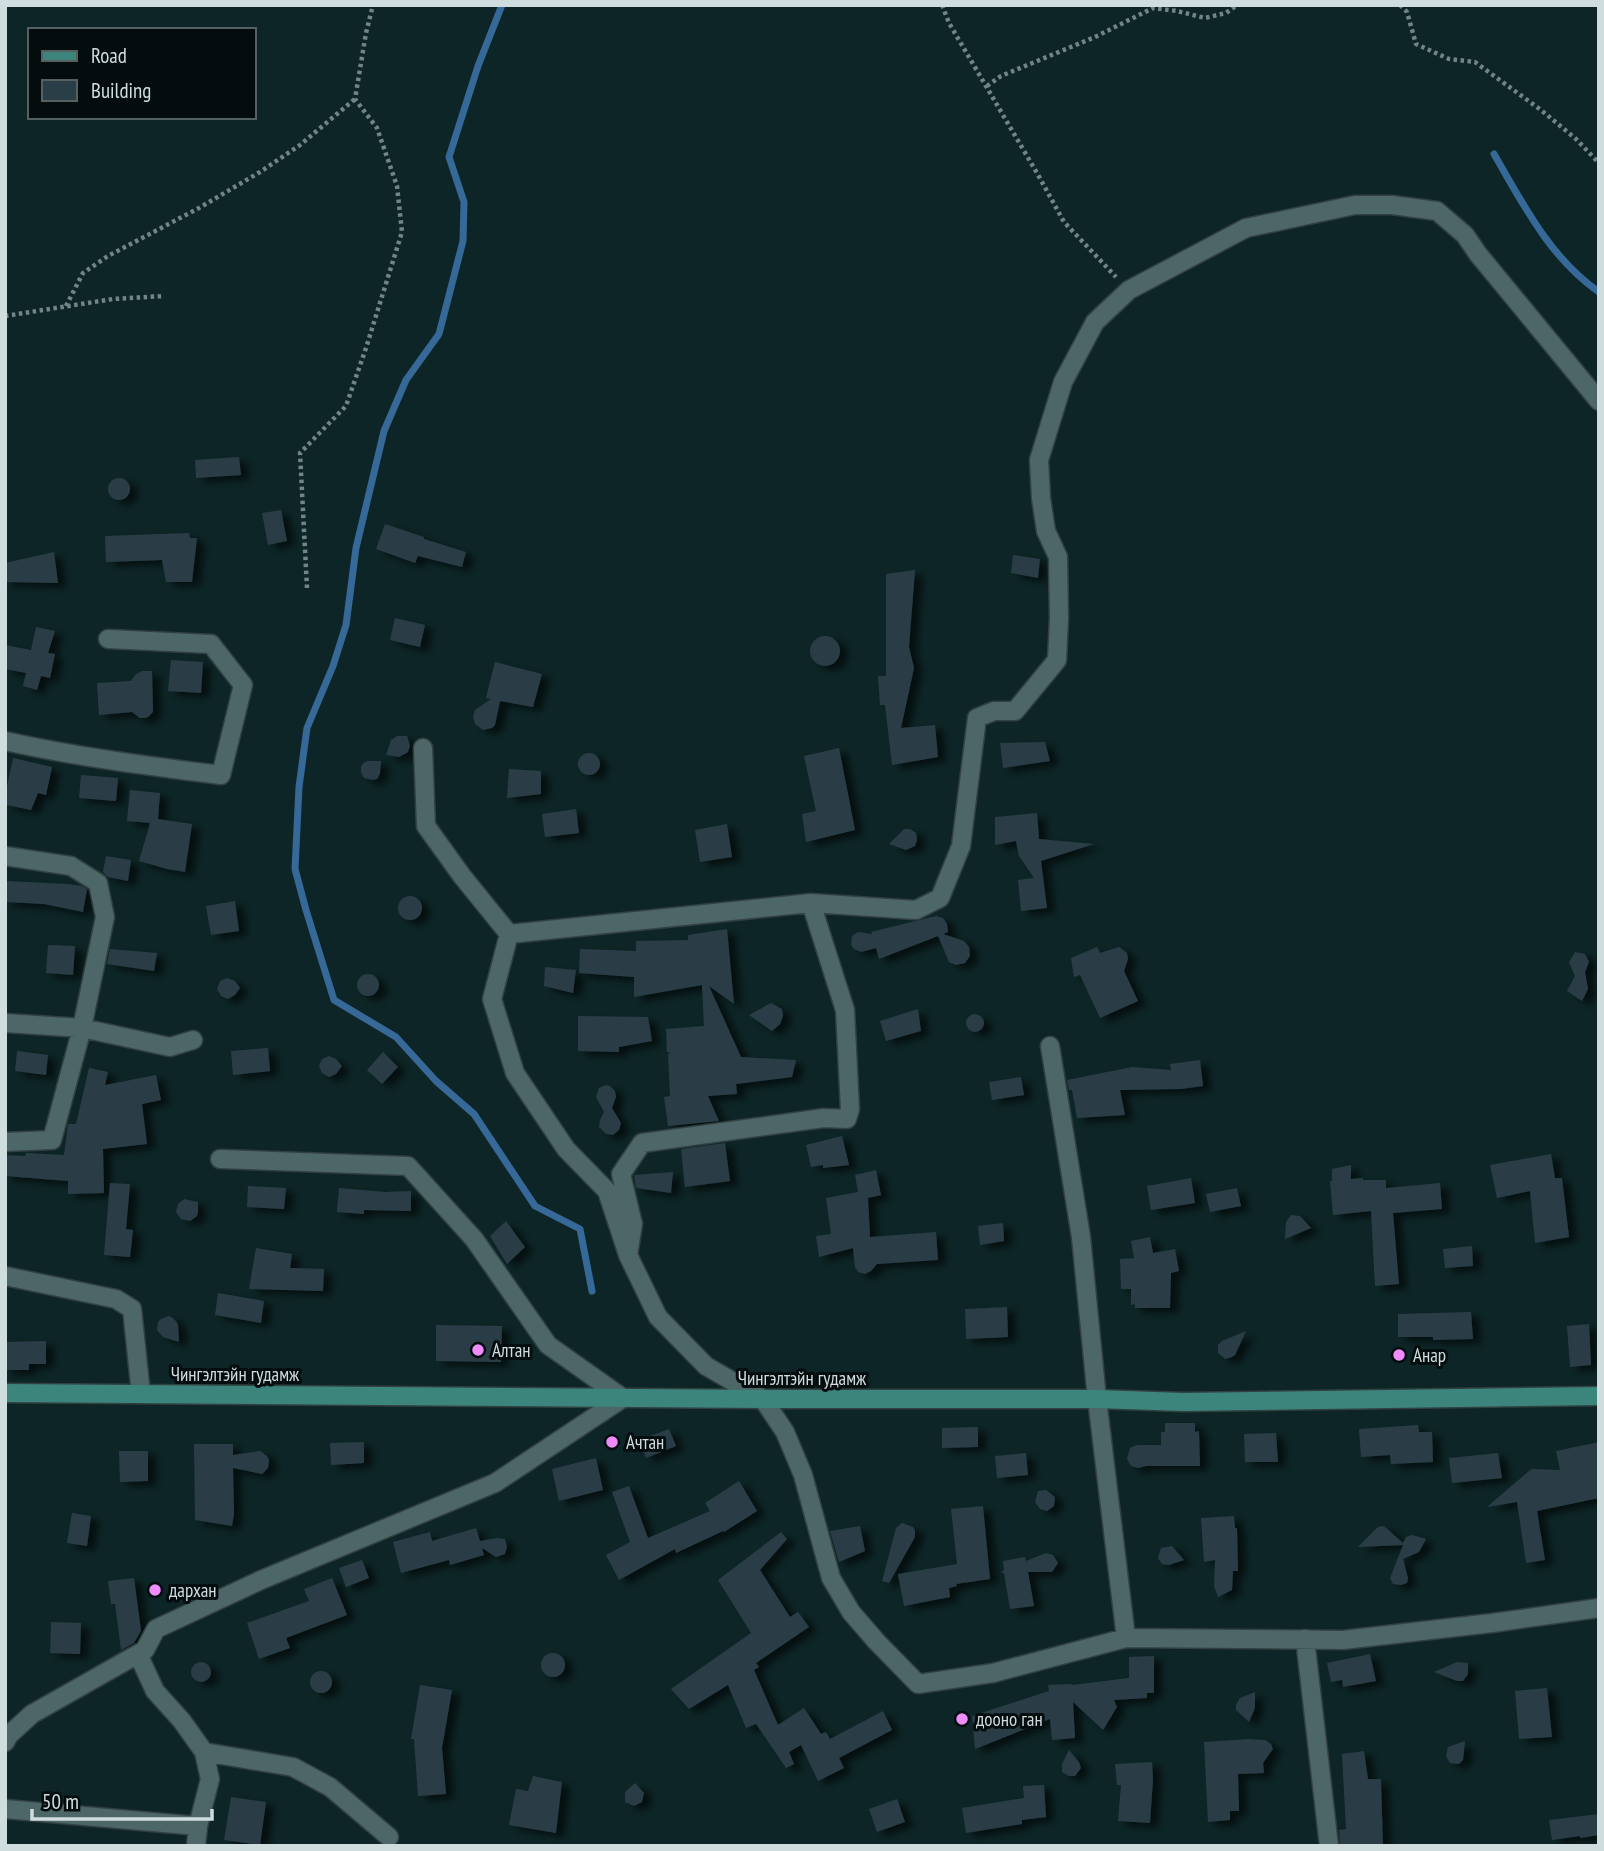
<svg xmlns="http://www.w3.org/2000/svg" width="1604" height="1851" font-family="'PT Sans Narrow',sans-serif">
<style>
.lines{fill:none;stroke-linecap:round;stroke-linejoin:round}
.stream{stroke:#366898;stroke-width:7}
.building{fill:#293e46;filter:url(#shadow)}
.street-casing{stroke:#324041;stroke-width:21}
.secondary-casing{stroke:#324041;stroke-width:21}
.path{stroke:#728586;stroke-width:4.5;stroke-dasharray:3.5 3.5;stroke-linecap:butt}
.street{stroke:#4d6667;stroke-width:18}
.secondary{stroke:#3b857c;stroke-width:18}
.poi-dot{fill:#ed8cfa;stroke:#040c0d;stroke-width:2.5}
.labels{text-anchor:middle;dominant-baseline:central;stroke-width:6;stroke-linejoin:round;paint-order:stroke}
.poi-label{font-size:19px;fill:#cfddde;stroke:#040c0d;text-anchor:start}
.street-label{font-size:19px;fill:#cfddde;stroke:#040c0d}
</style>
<defs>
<filter id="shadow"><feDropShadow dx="8" dy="4.5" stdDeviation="3.5" flood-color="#0009"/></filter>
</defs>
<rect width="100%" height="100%" fill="#0d2526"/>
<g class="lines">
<!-- stream -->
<path class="stream" d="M502 5 478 66 449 157 464 202 463 241 439 334 406 380 384 431 356 548 346 625 333 666 307 728 299 787 295 869 306 910 334 1000 396 1037 436 1081 474 1114 535 1206 580 1229 592 1291
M1494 154C1523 204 1550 258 1599 292"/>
</g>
<!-- building -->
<path class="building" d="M239 457 241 475 196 478 195 460Z
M108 489a11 11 0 1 1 22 0a11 11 0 1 1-22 0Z
M281 510 287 541 268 545 262 513Z
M385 524 424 537V539L466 552 462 567 418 556 415 563 376 549Z
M189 533 190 538H197L192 582H166L162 560 106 562 105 536Z
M54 552 58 583 5 582V563Z
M1013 555 1040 559 1038 578 1011 573Z
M915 570 909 647 914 668 901 728 935 725 938 757 892 765 885 705H880L878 676H886V574Z
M395 618 425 625 420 647 390 640Z
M36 627 55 631 48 653 55 654 50 678 41 676 37 690 23 686 26 673 5 669V645L31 650Z
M810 651a15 15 0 1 1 30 0a15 15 0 1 1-30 0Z
M171 660 203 662 201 693 168 691Z
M495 662 542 674 533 707 500 701 495 725 492 728 483 730 475 724 473 717 475 710 491 699 486 698Z
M142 671H152L153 712 149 716 146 718H140L132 712 99 715 97 683 131 681 136 674Z
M397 736H407L410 746 408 752 399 757 386 755 391 740Z
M1045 742 1050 761 1003 768 1000 743Z
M839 748 855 830 806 842 802 814 816 811 804 756Z
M578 764a11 11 0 1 1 22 0a11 11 0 1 1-22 0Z
M13 758 52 767 46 795 38 793 31 810 7 805 6 791Z
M369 761H381L380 773 378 778 374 780 364 778 361 773V766L365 762Z
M509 769 541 771V794L507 798Z
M81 775 118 778 116 801 79 798Z
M130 790 160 793 158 819 192 824 185 872 167 869 139 861 150 823 127 821Z
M576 809 579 833 545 837 542 814Z
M1037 813 1039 839 1094 844 1041 861 1047 908 1021 911 1018 880 1034 878 1019 856 1016 841 995 845V817Z
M727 824 732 857 700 862 695 830Z
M904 829H910L916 833 917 840 915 846 906 850 889 844Z
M106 856 131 860 128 881 108 877 103 872Z
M5 881 68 884 82 886 87 889 83 912 44 904 5 902Z
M398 908a12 12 0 1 1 24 0a12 12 0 1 1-24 0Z
M235 901 239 931 211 935 206 906Z
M936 916 943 918 947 924 948 932 943 934 964 941 969 947 970 956 965 963 956 965 949 962 938 936 879 959 876 948 861 952 854 949 851 945 852 936 858 932 872 934 871 932Z
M727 929 734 1004 709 986 741 1057 796 1060 792 1077 736 1084 737 1094 708 1096 719 1121 668 1126 664 1097 670 1096 668 1054 671 1053 667 1052 666 1029 704 1026 702 985 634 997V977L579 973 580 949 636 951V941L688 940V935Z
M48 945 75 946 73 975 46 973Z
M1097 947 1100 953 1119 947 1127 953 1128 959 1124 971 1138 1001 1100 1018 1080 975 1074 977 1071 958Z
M110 949 157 953 154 971 107 964Z
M1575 952 1585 954 1589 962 1585 972 1588 989 1582 1001 1567 991 1575 976 1569 962Z
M545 967 576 970 573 993 544 986Z
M357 985a11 11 0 1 1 22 0a11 11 0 1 1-22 0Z
M227 978 235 981 240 988 235 995 228 999 221 996 217 989 220 981Z
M771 1003 782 1009 783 1016 780 1024 772 1031 749 1015Z
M918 1009 921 1031 886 1041 880 1021Z
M966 1023a9 9 0 1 1 18 0a9 9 0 1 1-18 0Z
M578 1016 648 1017 652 1041 619 1047V1052L578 1051Z
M268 1048 270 1071 233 1075 231 1051Z
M17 1051 48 1055 46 1075 15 1071Z
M383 1052 398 1067 382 1084 367 1070Z
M329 1056 336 1059 342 1066 336 1074 329 1077 322 1073 319 1066 322 1059Z
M1200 1060 1203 1086 1181 1089 1120 1090 1125 1115 1077 1118 1072 1090H1069L1067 1080 1132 1067 1171 1070 1170 1064Z
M89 1068 108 1072 105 1085 156 1075 161 1100 142 1104 147 1144 103 1149 104 1193 68 1194V1181L5 1176V1155L25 1156 26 1153 64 1155 68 1124H76Z
M1021 1077 1024 1095 992 1100 989 1082Z
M606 1085 610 1086 615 1091 616 1097 612 1108 621 1123 619 1130 613 1135 606 1134 599 1127 600 1120 604 1112 596 1097 599 1088Z
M842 1136 849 1165 823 1168V1165L811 1167 806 1145Z
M725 1143 730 1181 685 1187 681 1149Z
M1551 1154 1555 1178H1562L1569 1237 1535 1243 1530 1191 1497 1198 1490 1165Z
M1351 1165V1179L1363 1178V1180H1386V1188L1440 1183 1442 1209 1393 1213 1399 1284 1375 1286 1371 1211 1333 1215 1330 1181H1332V1169Z
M876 1170 881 1195 868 1198 870 1237 936 1232 938 1260 877 1264 871 1271 865 1274 858 1272 855 1267 853 1248 819 1257 816 1236 831 1234 826 1198 858 1192 855 1175Z
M673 1172 671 1193 636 1188 634 1175Z
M1191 1178 1195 1203 1151 1210 1147 1186Z
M110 1183 130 1184 126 1229 133 1230 130 1257 104 1255Z
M248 1186 286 1188 284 1209 247 1207Z
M339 1188 385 1192 411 1191V1211L364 1210V1214L337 1212Z
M1237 1188 1241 1206 1210 1212 1206 1194Z
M184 1199 198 1202V1212L197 1216 190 1221 181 1219 176 1212 178 1204Z
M1291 1215 1300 1216 1311 1228 1285 1239 1286 1222Z
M506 1221 525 1247 507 1264 490 1236Z
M1003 1223 1004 1241 980 1245 978 1226Z
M1150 1237 1153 1253 1175 1249 1179 1271 1171 1273 1170 1308H1135V1304L1131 1305V1289H1121L1120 1259 1134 1258 1131 1241Z
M1472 1246 1473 1266 1445 1268 1443 1249Z
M256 1248 292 1254 290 1268 324 1269 323 1291 249 1289Z
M218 1293 264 1301 261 1323 215 1315Z
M1007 1307 1008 1337 966 1339 965 1309Z
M1471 1312 1473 1339 1433 1340V1337H1398V1314Z
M169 1316 173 1318 178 1324 179 1342 163 1337 157 1330 158 1322 161 1319Z
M1589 1324 1591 1365 1570 1367 1567 1326Z
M436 1325 502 1326 501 1362 436 1361Z
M1246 1331 1235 1355 1232 1357 1225 1359 1218 1353V1345L1222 1341Z
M46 1341V1364H29V1370H5V1342Z
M1165 1423H1195V1432L1199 1431 1200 1466H1146L1138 1468 1131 1466 1127 1459 1130 1448 1137 1445H1161V1432H1165Z
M1418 1425 1419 1432H1432L1433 1462 1391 1464 1390 1455 1361 1457 1359 1429Z
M978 1427V1447L942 1448V1428Z
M669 1429 676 1446 646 1458 639 1440Z
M1276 1433 1278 1462H1245L1244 1434Z
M364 1442V1463L331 1465 330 1443Z
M1599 1442V1498L1537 1511 1545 1560 1526 1563 1517 1502 1487 1507 1529 1471 1532 1469 1560 1470 1556 1451Z
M194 1444H233V1455L260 1451 267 1456 269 1460 268 1468 262 1474 233 1468 234 1514 232 1526 195 1520Z
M119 1451H148V1481L120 1482Z
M1026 1453 1028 1475 997 1478 995 1456Z
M1498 1453 1502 1478 1452 1483 1449 1458Z
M596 1458 603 1490 559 1501 552 1469Z
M739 1481 757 1511 724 1532 723 1531 676 1553 675 1549 619 1580 606 1555 630 1542 612 1492 629 1486 648 1538 710 1511 705 1503Z
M1046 1490 1055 1497 1054 1506 1047 1511 1040 1509 1035 1502 1038 1491Z
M983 1506 990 1579 956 1584 957 1586 949 1588 950 1597 904 1606 898 1574 957 1564 951 1509Z
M72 1513 91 1516 87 1546 67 1543Z
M1234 1516 1235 1528H1237L1238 1571H1233L1232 1590 1218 1597 1214 1586 1215 1560 1204 1562 1201 1518Z
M902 1523 913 1527 915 1530V1537L889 1583 882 1581 896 1528Z
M860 1526 865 1551 839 1562 830 1531Z
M1384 1526 1403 1543 1406 1537 1412 1535 1426 1539 1419 1552 1403 1559 1408 1578 1407 1583 1401 1585 1393 1584 1390 1578 1403 1545 1358 1547 1378 1527Z
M476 1528 480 1541 497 1538 505 1539 507 1547 505 1554 496 1557 482 1548 484 1555 450 1565 449 1560 401 1573 393 1542 430 1532 432 1541Z
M781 1532 787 1539 760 1570 790 1617 798 1612 809 1627 756 1663 759 1667 754 1670 778 1725 804 1708 821 1734 826 1732 830 1739 883 1711 892 1730 839 1758 844 1768 818 1781 801 1745 789 1752 794 1764 786 1768 756 1724 746 1728 728 1685 689 1709 671 1689 751 1633 718 1580Z
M1172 1546 1184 1560 1169 1565 1162 1564 1158 1558 1161 1548Z
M1046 1553 1053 1555 1058 1563 1052 1572H1028L1034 1606 1010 1609 1004 1573 1001 1572 1004 1570 1003 1561 1025 1557 1026 1561Z
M362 1560 369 1578 346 1587 339 1568Z
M134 1578 141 1631 134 1643 121 1650 115 1604H111L108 1581Z
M332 1578 347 1615 286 1638 290 1648 259 1659 247 1623 309 1601 304 1589Z
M51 1622 81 1623 80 1654 50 1653Z
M541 1665a12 12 0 1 1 24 0a12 12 0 1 1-24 0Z
M1370 1654 1376 1681 1343 1687 1342 1680 1331 1682 1327 1663Z
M1154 1656V1693H1147V1698L1114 1700 1117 1707 1103 1730 1073 1702 1075 1738 1052 1740 1050 1719 975 1749 972 1716 1049 1691 1048 1685 1072 1684V1685L1129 1678V1657Z
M1457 1662 1468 1663V1674L1463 1681H1457L1434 1672Z
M191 1672a10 10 0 1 1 20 0a10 10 0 1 1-20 0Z
M310 1682a11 11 0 1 1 22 0a11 11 0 1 1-22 0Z
M420 1685 452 1690 442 1748 446 1794 418 1796 414 1739H411Z
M1547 1688 1552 1737 1519 1739 1515 1691Z
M1255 1692V1708L1249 1722 1236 1710V1705L1240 1698Z
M1249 1739 1265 1740 1271 1744 1273 1749 1263 1763 1264 1773 1238 1774 1239 1811H1230V1820L1208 1822 1204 1742Z
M1465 1741 1463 1760 1459 1764 1450 1763 1446 1756 1448 1747Z
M1069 1750 1079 1762 1081 1768 1075 1776H1069L1062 1772V1764Z
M1364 1751 1368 1779H1381L1383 1846H1340L1339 1830 1346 1829 1342 1754Z
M1152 1762 1153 1779 1150 1823 1118 1821 1121 1785H1117L1115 1764Z
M533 1776 562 1782 556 1833 509 1825 516 1789 528 1791Z
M635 1783 644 1793 642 1802 634 1806 625 1802V1792Z
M1044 1785 1046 1817 1022 1820V1824L966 1833 962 1808 1024 1798 1023 1786Z
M231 1797 266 1802 260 1845 224 1840Z
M897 1799 905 1822 877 1832 869 1809Z
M1599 1814V1835L1580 1838V1836L1552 1840 1549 1820Z"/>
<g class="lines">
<defs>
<path id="street" d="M5 741C77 757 149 766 221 775L243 685 211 644 108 639
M423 748 426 826 462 876 509 934
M5 856 71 866 98 883 105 917 82 1028 52 1140 5 1142
M811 903 916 910 940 898 961 846 977 718 994 711H1015L1057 660 1059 618 1058 557 1046 531 1041 498 1039 460 1063 382 1095 322 1129 290 1246 228 1355 205H1392L1437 211 1465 235 1478 254 1599 401
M5 1023 82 1028 170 1047 193 1040
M1050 1046 1081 1237 1097 1399 1126 1638
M628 1255 633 1224 621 1174 642 1143 824 1118 847 1119 850 1109 845 1010 811 903 509 934 492 999 515 1073 566 1149 607 1191 628 1255 658 1317 706 1366 763 1399 785 1432 803 1475 831 1578 851 1612 876 1641 918 1684 993 1673 1126 1638 1343 1640 1492 1623 1599 1608
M5 1276 116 1299 132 1309 141 1394
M1305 1639 1329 1846
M138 1654 155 1691 182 1721 204 1752 210 1779 198 1826 196 1846
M5 1742 9 1735 32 1714 145 1650 156 1629 261 1580 495 1483 623 1398 548 1345 474 1239 408 1166 220 1159
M204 1752 293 1767 330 1787 389 1837
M5 1809 198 1826"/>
<path id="secondary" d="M5 1393 763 1399H1097L1183 1402 1599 1396"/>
</defs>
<!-- street casing -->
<use href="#street" class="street-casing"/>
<!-- secondary casing -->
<use href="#secondary" class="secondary-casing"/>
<!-- path -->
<path class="path" d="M942 5 949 23 1037 173 1064 222 1116 277
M1400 5 1407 12 1416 44 1449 59 1475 62 1541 110 1576 139 1599 163
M987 86 1001 76 1095 37 1153 8 1177 11 1205 18 1226 13 1237 5
M66 306 83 273 108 256 199 208 260 172 300 145 355 99
M5 316 113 299 164 296
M307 588 300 453 346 406 366 348 402 232 397 186 377 128 355 99 366 33 373 5"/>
<!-- street -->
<use href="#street" class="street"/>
<!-- secondary -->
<use href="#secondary" class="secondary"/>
</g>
<!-- markers -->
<g class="poi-dot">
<circle cx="478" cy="1350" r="7"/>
<circle cx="1399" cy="1355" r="7"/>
<circle cx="612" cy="1442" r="7"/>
<circle cx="155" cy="1590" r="7"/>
<circle cx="962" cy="1719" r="7"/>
</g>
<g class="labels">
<!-- poi labels -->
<g class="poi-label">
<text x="492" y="1350">Алтан</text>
<text x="1413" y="1355">Анар</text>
<text x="626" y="1442">Ачтан</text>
<text x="169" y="1590">дархан</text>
<text x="976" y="1719">дооно ган</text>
</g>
<!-- street labels -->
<g class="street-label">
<text x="235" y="1374">Чингэлтэйн гудамж</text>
<text x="802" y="1378">Чингэлтэйн гудамж</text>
</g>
</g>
<!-- border -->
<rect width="1604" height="1851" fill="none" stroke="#cfddde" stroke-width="14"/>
<!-- legend -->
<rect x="28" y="28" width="228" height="91" fill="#040c0d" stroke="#556061" stroke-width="2"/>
<rect x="42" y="51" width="35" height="10" fill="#3b857c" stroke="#556061" stroke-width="2"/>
<text x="91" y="63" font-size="21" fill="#cfddde">Road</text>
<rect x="42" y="80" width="35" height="21" fill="#293e46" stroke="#556061" stroke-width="2"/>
<text x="91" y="98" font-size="21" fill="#cfddde">Building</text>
<!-- scale -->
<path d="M32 1809v10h180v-10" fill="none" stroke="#cfddde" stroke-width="3.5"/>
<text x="42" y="1809" font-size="21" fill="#cfddde" stroke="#040c0d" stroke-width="5" paint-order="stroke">50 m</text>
</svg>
